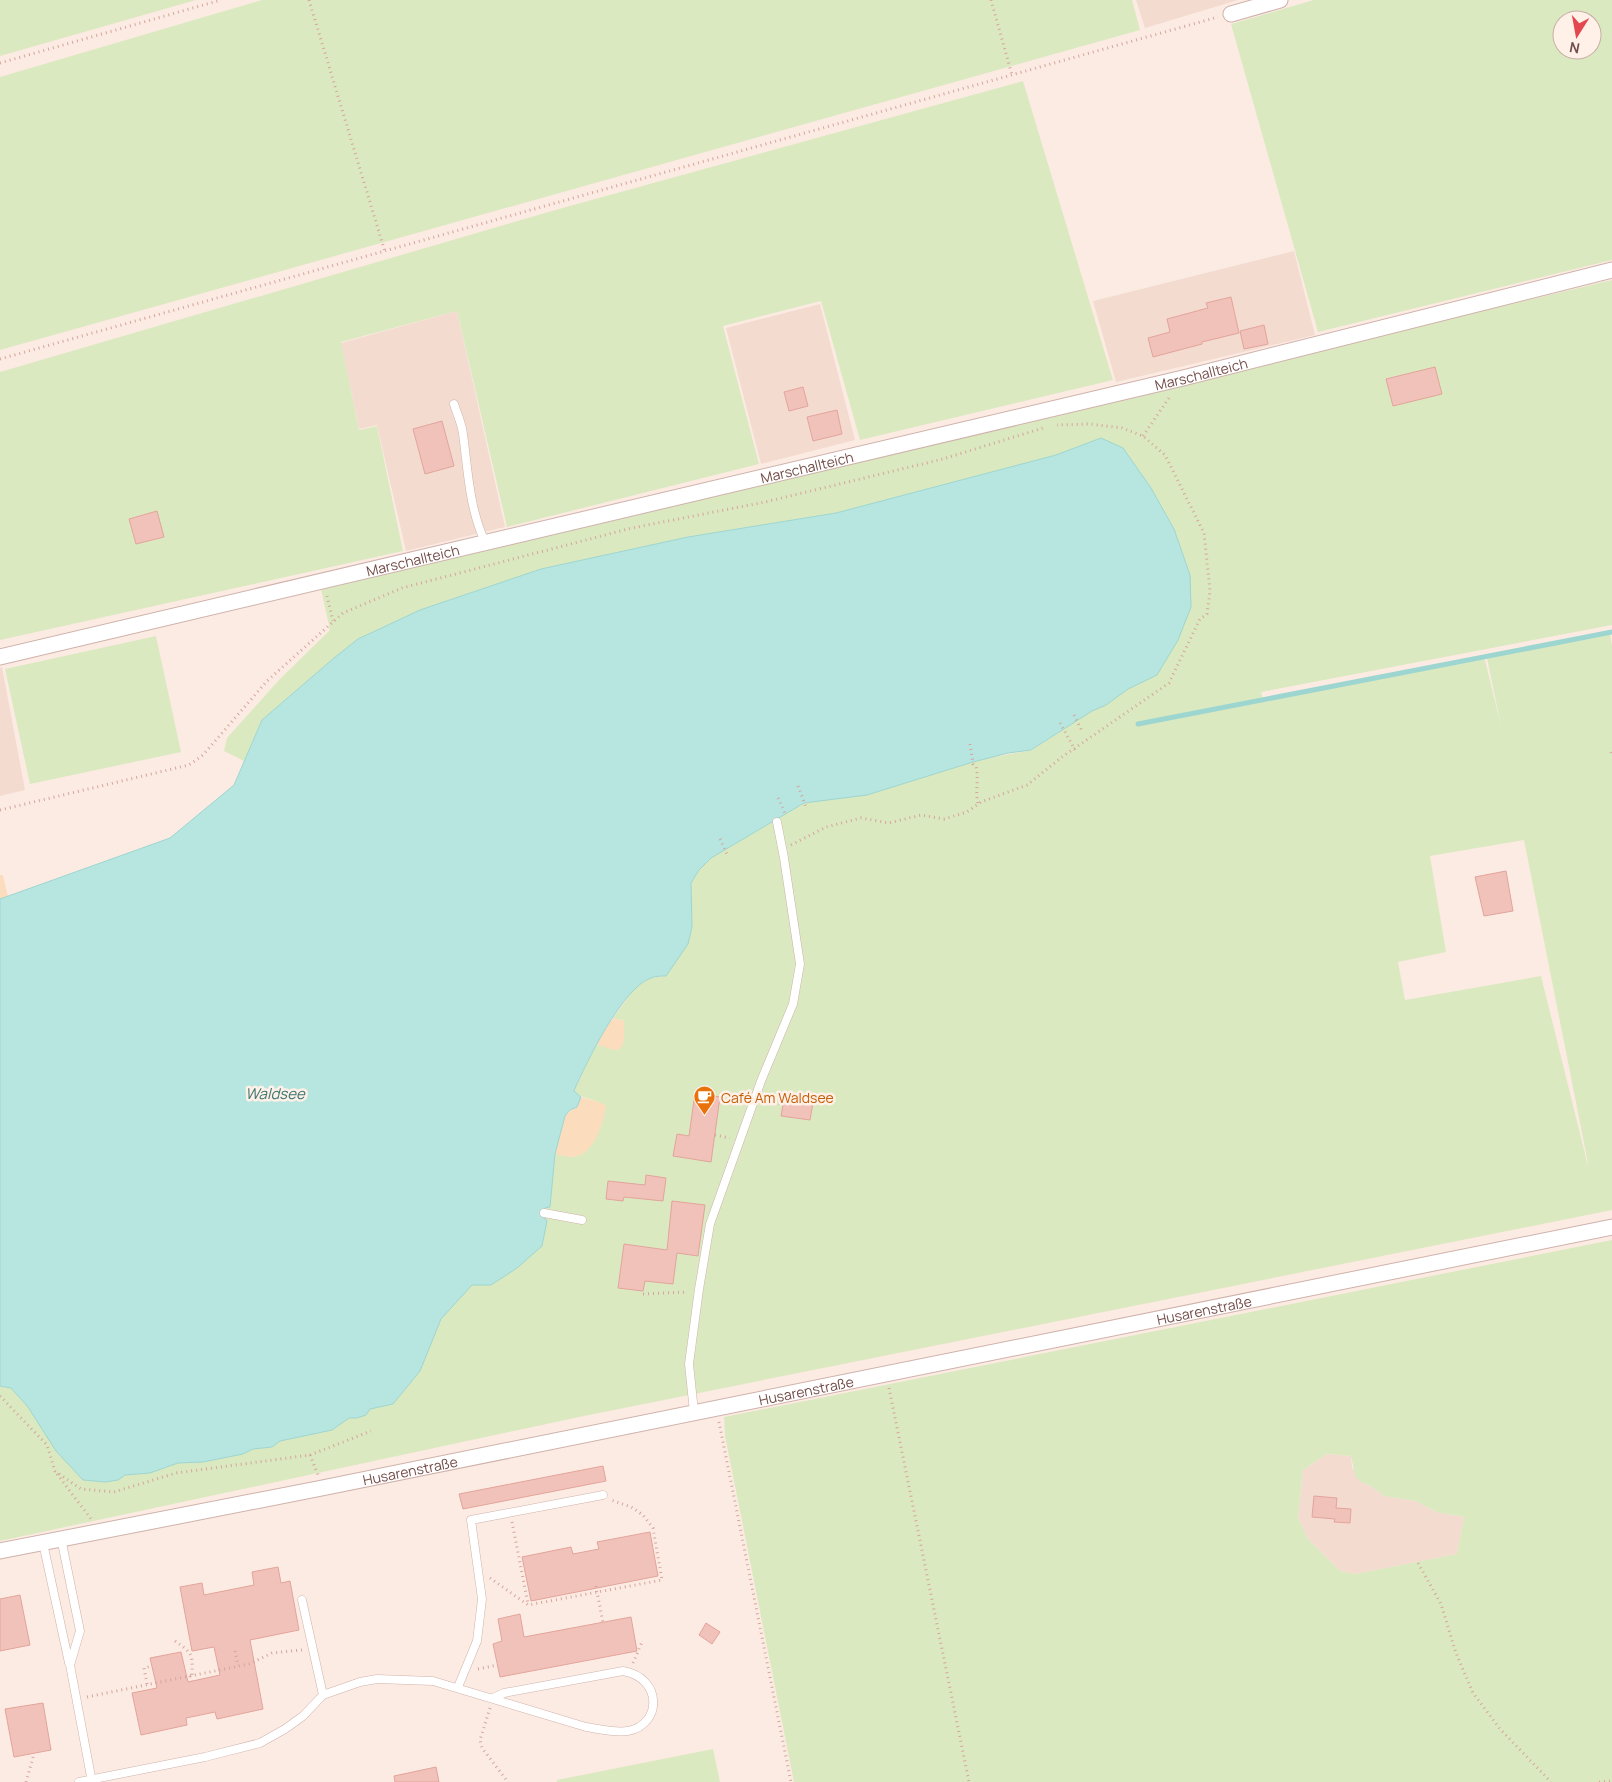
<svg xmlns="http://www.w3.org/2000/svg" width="1612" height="1782" font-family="Manrope,sans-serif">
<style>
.residential{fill:#f3dbd0}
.green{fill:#dbe9c1;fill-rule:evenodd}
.sand{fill:#fbddbd}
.water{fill:#b7e5df;stroke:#9dd6d0}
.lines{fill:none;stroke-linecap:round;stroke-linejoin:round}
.stream{stroke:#9dd6d0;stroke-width:5}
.building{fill:#f1c2ba;stroke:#e3a49b}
.lane-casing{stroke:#cfb2ac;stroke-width:9}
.street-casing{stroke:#cfb2ac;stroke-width:17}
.path{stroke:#d5a59d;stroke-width:3;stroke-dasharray:1 4;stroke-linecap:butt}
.lane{stroke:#fff;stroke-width:8}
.street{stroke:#fff;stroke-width:15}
.labels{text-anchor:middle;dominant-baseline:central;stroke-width:5;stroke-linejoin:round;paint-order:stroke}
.street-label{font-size:14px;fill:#734d49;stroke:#fff0e8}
.food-label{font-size:14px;fill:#c56008;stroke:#fff0e8;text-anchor:start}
.water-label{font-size:15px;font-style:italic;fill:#3d7872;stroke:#fff0e8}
</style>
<rect width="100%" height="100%" fill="#fcebe2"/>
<!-- residential -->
<path class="residential" d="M1136 0H1238L1145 28Z
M1294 251 1315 335 1116 382 1093 301Z
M820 304 855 440 761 464 726 328Z
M457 311 505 527 406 551 377 425 359 429 341 343Z
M2 667 25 790 0 796V668Z
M1327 1454 1351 1456 1352 1467 1361 1482 1372 1487 1384 1496 1416 1501 1436 1512 1464 1517 1457 1554 1355 1574 1340 1571 1308 1539 1298 1518 1303 1470Z"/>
<!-- green -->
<path class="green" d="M0 0H196L0 56Z
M262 0H1132L1140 30 0 350V77Z
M1314 0H1612V260L1318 332 1231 24ZM1562 20H1592V50H1562Z
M1023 81 1113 380 860 440 821 301 723 326 759 464 507 527 457 311 341 342 359 430 377 426 403 551 0 640V372L559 209Z
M1612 280V625L1261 692 1264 702 1484 656 1501 726 1487 658 1610 633 1612 646V1210L584 1416 0 1541V1386L11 1388 28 1407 42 1429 83 1480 105 1482 117 1480 125 1475 148 1473 178 1463 203 1462 243 1454 253 1449 272 1447 280 1441 332 1430 349 1418H358L369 1409 393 1404 420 1371 441 1319 472 1285H491L544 1218 545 1208 550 1207 555 1154 573 1157C595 1139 601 1136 605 1106 595 1099 584 1099 574 1092L596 1044 616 1050 623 1044 624 1021 613 1018 634 989 650 978 666 976 690 899 691 883 699 870 711 858 804 803 867 795 983 759 1032 750 1092 711 1106 705 1128 689 1157 675 1190 574 1174 529 1167 516 1101 438 1056 455 836 513 688 537 541 569 420 610 358 639 334 658 262 720 244 761 224 751 227 738 279 680 330 630 321 589ZM1524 840 1587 1158 1588 1166 1541 976 1405 1000 1398 962 1446 952 1430 856Z
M156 636 181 752 30 784 5 669Z
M1612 1240V1782H794L725 1436 724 1417ZM1327 1454 1351 1456 1355 1476 1361 1482 1372 1487 1384 1496 1416 1501 1436 1512 1464 1517 1457 1554 1355 1574 1340 1571 1308 1539 1298 1518 1303 1470Z
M713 1749 720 1782H557V1780Z"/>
<!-- sand -->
<path class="sand" d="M0 875H3L8 897 0 899Z
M613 1018 624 1021C624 1028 627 1049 616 1050 611 1050 602 1046 596 1044Z
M581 1097 599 1102 606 1106C603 1124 594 1156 572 1157 567 1157 560 1155 555 1154 559 1139 560 1113 577 1107Z"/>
<!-- water -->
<path class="water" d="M1101 438 1123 448 1151 488 1174 529 1190 575 1191 607 1178 640 1157 675 1128 689 1106 705 1092 711 1031 750 1008 753 973 762 867 795 804 803 711 858 699 870 691 883 692 927 688 944 666 976C661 976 655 976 651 978 622 988 586 1063 574 1091L581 1097 577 1107 570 1110 565 1116 555 1154 550 1207 545 1208 544 1217 547 1221 542 1246 517 1268 491 1285H472L441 1319 420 1371 393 1404 370 1409 366 1415 357 1418H349L332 1430 280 1441 272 1447 253 1449 243 1454 203 1462 178 1463 150 1473 125 1475 118 1480 105 1482 83 1480 56 1451 28 1407 11 1388 0 1386V899L170 838 234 785 262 720 334 658 358 639 420 610 541 569 688 537 836 513 1056 455Z"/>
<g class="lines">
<!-- stream -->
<path class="stream" d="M1138 724 1612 632"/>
</g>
<!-- building -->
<path class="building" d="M1231 297 1239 333 1202 342V344L1153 357 1148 338 1170 332 1167 319 1208 308 1206 303Z
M1264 325 1268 344 1244 349 1240 331Z
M1435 367 1442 394 1393 406 1386 379Z
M803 387 808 406 789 411 784 392Z
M837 410 842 434 813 441 807 417Z
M442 421 454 466 425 474 413 429Z
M157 511 164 537 136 544 129 519Z
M1506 871 1513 911 1484 916 1475 877Z
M695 1093 720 1097 711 1162 673 1156 677 1134 689 1136Z
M785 1093 814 1097 810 1120 781 1116Z
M646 1175 666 1178 663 1201 624 1197 623 1201 606 1199 608 1181 645 1185Z
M672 1201 705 1205 698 1256 677 1253 673 1284 645 1281 643 1291 618 1288 624 1244 667 1250Z
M603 1466 606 1481 463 1509 459 1494Z
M1314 1496 1337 1498 1336 1508 1351 1509 1350 1523 1334 1522 1335 1519 1312 1517Z
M650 1532 658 1576 531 1601 522 1557 571 1547 573 1554 599 1549 597 1542Z
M278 1567 281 1583 290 1581 299 1630 250 1640 263 1709 217 1719 215 1712 186 1718 187 1725 141 1735 132 1693 157 1688 150 1658 181 1652 188 1682 220 1675 214 1647 192 1651 180 1587 202 1583 204 1595 254 1585 252 1572Z
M20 1595 30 1645 0 1651V1599Z
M520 1614 524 1637 631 1617 637 1651 500 1677 493 1644 502 1641 498 1619Z
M706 1623 720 1632 712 1644 699 1635Z
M43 1703 51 1750 14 1757 5 1709Z
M436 1767 439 1782H395L394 1776Z"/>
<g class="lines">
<defs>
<path id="lane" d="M454 404C457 414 462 424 463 434 468 471 469 507 485 542
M544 1213 582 1220
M694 1412 689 1364 699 1289 710 1224 761 1081 793 1004 800 964 784 858 777 822
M61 1538 80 1631 70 1665 92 1782
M43 1543 69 1663
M458 1687 477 1641 482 1599 471 1520 603 1495
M323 1695 360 1682 377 1679 433 1681 586 1727C599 1729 615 1733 628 1731 662 1725 663 1678 623 1671L504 1693 493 1698
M79 1782 205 1757 260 1743 285 1729 303 1716 323 1695 302 1600"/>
<g id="street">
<path d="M1231 14 1280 0"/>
<path id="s1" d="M0 657 1183 378 1612 270"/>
<path id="s2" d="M0 1551 322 1488 1612 1227"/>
</g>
</defs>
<!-- lane casing -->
<use href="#lane" class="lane-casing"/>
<!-- street casing -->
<use href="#street" class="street-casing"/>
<!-- path -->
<path class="path" d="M309 0 385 252
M991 0 1012 75
M0 63 221 0
M0 359 1218 17
M1143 436 1169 398
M327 596 333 621
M1074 715 1082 731
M1060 723 1075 750
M970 744 973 764 976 766C979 779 975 791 978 804
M1611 752 1612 755
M798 786 806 807
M778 798 785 813
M0 810 189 765 203 755 267 681 343 613 402 588 632 528 765 502 943 459 1043 428
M720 839 727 854
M791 845 826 827 861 818 889 823 921 815 944 819 967 812 981 802 1027 785 1062 757 1169 683 1200 619 1207 614 1210 591 1204 533 1165 455 1143 436 1122 428 1090 424 1057 425
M765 1098 783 1105
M715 1135 730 1138
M643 1294 687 1292
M889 1388 969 1782
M0 1396 47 1445 55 1471 81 1489 114 1492 176 1473 310 1455 371 1431
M719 1422 791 1782
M310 1455 318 1475
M57 1474 91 1519
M512 1522 528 1604
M1418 1563 1441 1604 1456 1653 1473 1693 1500 1729 1551 1782
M490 1578 528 1605 662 1580 653 1528 643 1515 631 1507 611 1500
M596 1586 603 1623
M175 1641C192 1653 193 1654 192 1675
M235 1651 238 1666
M633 1663 642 1642
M478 1669 497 1665
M190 1676 191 1681
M147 1684 144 1668 152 1666
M87 1697 249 1664 272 1653 302 1650
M490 1708 480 1740 482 1748 508 1782
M26 1782 34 1754
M1599 1782 1612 1781"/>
<!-- lane -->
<use href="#lane" class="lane"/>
<!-- street -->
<use href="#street" class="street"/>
</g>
<!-- icons -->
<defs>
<symbol id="cafe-pin" viewBox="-11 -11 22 30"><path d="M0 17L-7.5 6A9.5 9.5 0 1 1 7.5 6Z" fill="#e8710a" stroke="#fff0e8"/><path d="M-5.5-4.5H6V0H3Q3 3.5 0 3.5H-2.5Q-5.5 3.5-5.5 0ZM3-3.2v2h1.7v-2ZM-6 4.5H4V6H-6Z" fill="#fff"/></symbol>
</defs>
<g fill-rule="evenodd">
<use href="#cafe-pin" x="692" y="1084" width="25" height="34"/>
</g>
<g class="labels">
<!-- street labels -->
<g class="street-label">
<text stroke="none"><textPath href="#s1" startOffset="1234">Marschallteich</textPath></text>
<text stroke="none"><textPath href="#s1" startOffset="829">Marschallteich</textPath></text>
<text stroke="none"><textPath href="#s1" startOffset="424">Marschallteich</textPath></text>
<text stroke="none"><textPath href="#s2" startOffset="1228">Husarenstraße</textPath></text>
<text stroke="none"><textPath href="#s2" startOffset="822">Husarenstraße</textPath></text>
<text stroke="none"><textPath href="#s2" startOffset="418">Husarenstraße</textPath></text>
</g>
<!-- food labels -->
<g class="food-label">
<text x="721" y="1097">Café Am Waldsee</text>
</g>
<!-- water labels -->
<g class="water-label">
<text x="275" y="1093">Waldsee</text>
</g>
</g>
<!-- north arrow -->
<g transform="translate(1577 35) rotate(191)"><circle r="24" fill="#fff0e8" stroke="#c7afa8"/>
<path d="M0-4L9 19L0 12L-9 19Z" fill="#e4484e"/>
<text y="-8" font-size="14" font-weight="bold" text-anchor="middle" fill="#734d49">N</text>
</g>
</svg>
